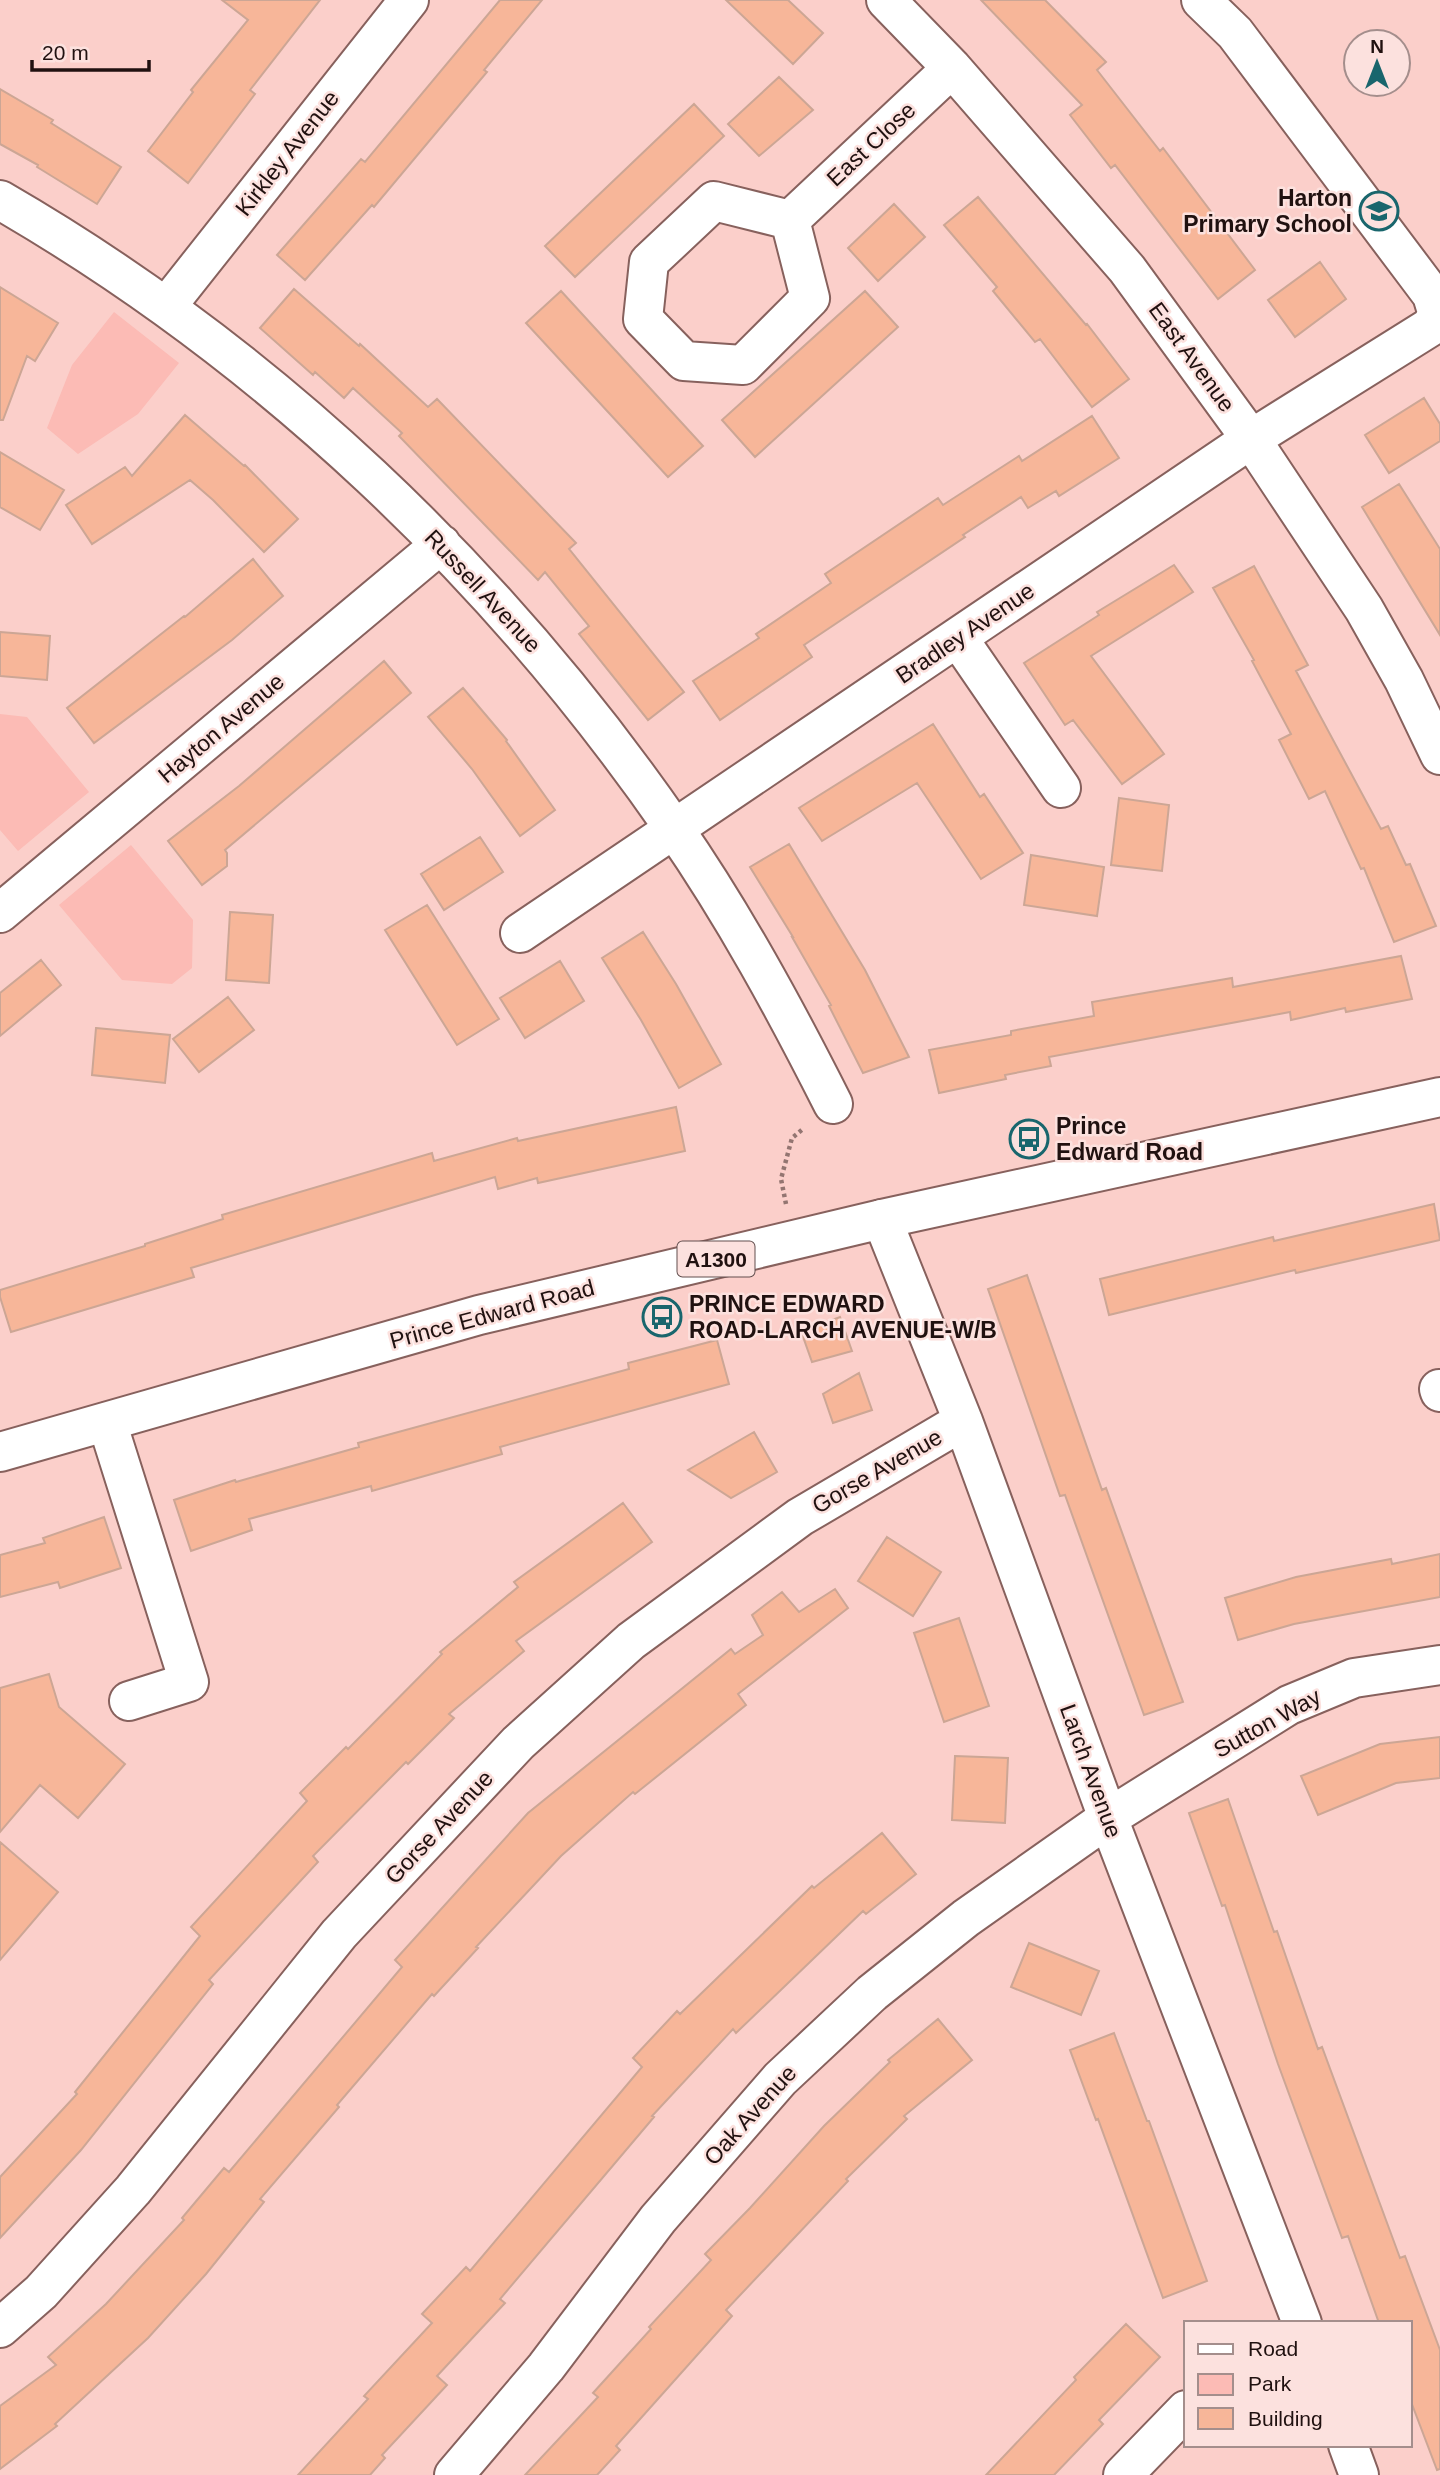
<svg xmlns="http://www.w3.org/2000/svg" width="1440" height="2475" font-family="Arial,sans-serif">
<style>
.green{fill:#fcbbb5}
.building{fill:#f7b699;stroke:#cca695;stroke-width:2}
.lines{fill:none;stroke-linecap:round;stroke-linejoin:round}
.minor-casing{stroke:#87615d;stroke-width:42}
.major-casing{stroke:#87615d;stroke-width:42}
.path{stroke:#937571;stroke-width:4.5;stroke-dasharray:3.5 3.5;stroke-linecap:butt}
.minor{stroke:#fff;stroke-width:38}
.major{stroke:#fff;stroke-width:38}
.labels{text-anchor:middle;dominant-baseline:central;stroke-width:5;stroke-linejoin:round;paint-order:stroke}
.shield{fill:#fce1de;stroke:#624f4e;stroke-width:2}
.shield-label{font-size:21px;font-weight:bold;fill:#201110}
.street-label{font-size:23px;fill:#201110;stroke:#fce1de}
.poi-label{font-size:23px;font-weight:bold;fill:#201110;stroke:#fce1de;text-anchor:start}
</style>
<rect width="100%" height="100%" fill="#fbcfca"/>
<!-- green -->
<path class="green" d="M114 312 179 363 138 414 78 454 47 428 72 365Z
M0 714 27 717 89 792 18 851 0 830Z
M131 845 193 920 192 968 172 984 122 980 59 905Z"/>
<!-- building -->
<path class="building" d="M222 0H320L250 90 255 94 188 183 148 151 193 92 191 90 248 20Z
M500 0H542L484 70 487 72 374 207 372 205 305 280 277 255 361 159 365 162Z
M726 0H788L823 33 793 64Z
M981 0H1045L1106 62 1097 70 1160 151 1163 148 1255 270 1218 299 1115 165 1111 168 1070 115 1082 105Z
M779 77 813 110 759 156 728 124Z
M0 89 53 120 51 123 121 167 97 204 37 167 38 165 0 144Z
M694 104 724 136 575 277 545 246Z
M978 197 1086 325 1087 324 1129 379 1092 407 1040 339 1035 342 993 291 997 287 944 225Z
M894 204 925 237 878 281 848 248Z
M1320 262 1346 299 1295 337 1268 300Z
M0 287 58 323 35 361 27 356 3 420H0Z
M294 289 359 346 360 344 428 407 437 399 576 543 569 549 684 692 648 720 579 634 589 626 545 572 538 580 399 436 402 433 353 388 344 398 315 372 313 375 260 328Z
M561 291 703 446 668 477 526 323Z
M865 291 898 327 755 457 722 420Z
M1424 398 1440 424V441L1389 473 1365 435Z
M185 415 244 466 245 465 298 519 264 552 213 500 190 480 92 544 66 505 125 467 132 476Z
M1092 416 1119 458 1059 496 1056 491 1028 508 1021 497 963 535 965 537 804 645 812 657 720 720 693 681 759 638 756 634 831 583 825 574 938 498 943 505 1019 456 1022 461Z
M0 452 64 490 40 530 0 507Z
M1399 484 1440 549V635L1362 507Z
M253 559 283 596 232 640 94 743 67 708 184 616 185 617Z
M1174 565 1193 592 1091 656 1164 754 1122 784 1073 720 1065 725 1024 663 1099 615 1097 612Z
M1254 566 1308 665 1296 671 1381 829 1388 826 1406 865 1410 864 1436 926 1394 942 1364 868 1361 869 1325 791 1309 799 1279 740 1291 734 1252 661 1254 660 1213 588Z
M0 632 50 636 47 680 0 676Z
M384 661 411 693 225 850 227 853V866L202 885 168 841 239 786Z
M463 688 507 740 506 741 555 810 520 836 472 769 428 717Z
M933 724 980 797 984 794 1023 853 981 879 917 783 822 841 799 808Z
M1119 798 1169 805 1162 871 1111 865Z
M480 837 503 872 444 910 421 874Z
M789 844 865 970 909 1057 863 1073 829 1006 831 1005 792 937H793L750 867Z
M1031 855 1104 867 1097 916 1024 905Z
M427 905 499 1019 457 1045 385 930Z
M230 912 273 915 269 983 226 980Z
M643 932 676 984 721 1064 679 1088 641 1020 602 958Z
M1401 956 1412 999 1346 1012 1345 1008 1291 1020 1290 1012 1049 1057 1051 1066 1005 1075 1006 1079 939 1093 929 1050 1011 1035V1031L1094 1016 1092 1002 1232 978 1233 987Z
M41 960 61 985 0 1036V993Z
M560 961 584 1001 525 1038 500 998Z
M228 997 254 1030 199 1072 173 1039Z
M96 1028 170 1035 165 1083 92 1075Z
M676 1107 685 1151 538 1183 537 1178 498 1189 495 1177 191 1268 194 1277 11 1332 0 1297V1290L145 1246V1244L223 1219 222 1215 432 1153 434 1161 517 1138 518 1141Z
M1434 1204 1440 1240 1296 1273 1295 1270 1109 1315 1100 1279 1273 1237 1274 1241Z
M1027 1275 1102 1490 1106 1488 1183 1702 1144 1715 1065 1495 1060 1496 988 1289Z
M840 1317 852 1351 812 1362 801 1331Z
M717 1340 729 1384 500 1447 502 1454 372 1491 371 1486 249 1519 252 1530 191 1551 174 1500 235 1480 236 1482 359 1447 358 1443 629 1369 628 1363Z
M859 1373 872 1410 833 1423 823 1394Z
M754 1432 777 1472 731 1498 688 1470Z
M623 1503 652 1542 516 1641 524 1651 449 1714 454 1718 408 1764 406 1762 313 1856 318 1862 209 1980 213 1984 81 2150 0 2238V2177L77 2094 75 2092 200 1936 191 1927 307 1801 300 1793 346 1747 348 1749 442 1654 440 1652 518 1587 514 1582Z
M104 1517 121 1568 60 1588 58 1582 0 1597V1555L45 1543 43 1538Z
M887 1537 941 1572 913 1616 858 1581Z
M1440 1554V1597L1294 1624 1238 1640 1225 1598 1296 1577 1391 1559 1392 1564Z
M835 1589 848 1608 738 1694 746 1705 635 1794 633 1792 561 1856 476 1947 478 1948 434 1996 432 1994 337 2105 339 2107 260 2199 264 2202 206 2274 148 2338 55 2424 57 2426 0 2469V2406L56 2365 48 2357 106 2304 184 2220 182 2218 224 2168 229 2172 402 1967 395 1960 528 1813 731 1649 735 1654 763 1635 752 1615 782 1592 799 1612Z
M959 1618 989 1706 944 1722 914 1633Z
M49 1674 59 1707 125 1764 78 1818 40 1785 0 1832V1688Z
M1440 1737V1778L1396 1783 1318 1815 1301 1776 1380 1744Z
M955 1756 1008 1758 1005 1823 952 1820Z
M1228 1799 1274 1932 1277 1931 1318 2049 1322 2047 1400 2258 1405 2256 1440 2350V2469L1437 2470 1410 2399V2323H1379L1348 2236 1342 2238 1278 2064 1225 1905 1222 1906 1189 1813Z
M882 1833 916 1874 866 1914 863 1911 736 2033 733 2029 652 2116 654 2117 500 2299 505 2303 437 2376 447 2385 382 2455 385 2458 370 2475H298L368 2399 364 2396 432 2323 422 2314 466 2267 470 2271 642 2067 633 2058 677 2011 680 2014 812 1886 814 1888Z
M0 1842 58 1892 0 1960Z
M1029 1943 1099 1971 1081 2015 1011 1987Z
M938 2019 972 2060 904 2116 907 2119 846 2179 848 2181 726 2310 732 2316 616 2446 620 2450 597 2475H525L598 2397 593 2393 651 2329 649 2327 711 2260 705 2254 750 2208 824 2126 890 2062 888 2060Z
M1114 2033 1147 2121H1149L1207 2281 1163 2298 1098 2119 1096 2120 1070 2050Z
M1126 2324 1160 2357 1099 2420 1103 2424 1054 2475H986L1076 2380 1074 2377Z"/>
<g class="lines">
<defs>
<path id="minor" d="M886 0 952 68 1127 269 1251 439 1364 609 1404 680 1440 755
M0 200C268 355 497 573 673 827 734 915 785 1009 833 1104
M714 201 790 220 810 298 743 365 684 361 643 319 649 262Z
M790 220 952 68
M166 307 409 0
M958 638 1061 788
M0 913 441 544
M520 933 1251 439 1430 327 1438 315 1432 295 1235 33 1201 0
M882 1219 963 1421 1108 1818 1302 2323
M1439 1389 1440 1392
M107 1422 189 1682 129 1701
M0 2328 41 2292 133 2190 339 1934 518 1743 631 1641 800 1517 963 1421
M1348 2445 1359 2475
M454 2475 546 2367 658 2219 780 2079 872 1993 966 1918 1108 1818 1289 1705 1354 1678 1440 1665
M1123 2475 1186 2410"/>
<path id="major" d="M0 1452 479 1315 882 1219 1440 1097"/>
</defs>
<!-- minor casing -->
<use href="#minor" class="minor-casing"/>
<!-- major casing -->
<use href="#major" class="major-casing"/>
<!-- path -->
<path class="path" d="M786 1204 781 1179 792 1138 803 1129"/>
<!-- minor -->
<use href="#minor" class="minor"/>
<!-- major -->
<use href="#major" class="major"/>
</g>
<!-- icons -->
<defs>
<symbol id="school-ring" viewBox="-11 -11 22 22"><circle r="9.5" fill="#fce1de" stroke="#19666d" stroke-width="1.5"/><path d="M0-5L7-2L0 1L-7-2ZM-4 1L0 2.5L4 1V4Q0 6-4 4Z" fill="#19666d"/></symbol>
<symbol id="bus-ring" viewBox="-11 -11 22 22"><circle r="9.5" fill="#fce1de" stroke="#19666d" stroke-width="1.5"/><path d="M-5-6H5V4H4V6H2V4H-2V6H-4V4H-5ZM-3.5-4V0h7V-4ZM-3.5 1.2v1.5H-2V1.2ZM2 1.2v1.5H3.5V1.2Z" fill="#19666d"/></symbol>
</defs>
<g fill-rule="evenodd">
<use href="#school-ring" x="1357" y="189" width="44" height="44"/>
<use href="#bus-ring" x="1007" y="1117" width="44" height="44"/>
<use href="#bus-ring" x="640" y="1295" width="44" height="44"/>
</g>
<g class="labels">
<!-- shield labels -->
<rect class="shield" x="677.5" y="1241.5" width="77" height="35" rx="5"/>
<g class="shield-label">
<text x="716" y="1259">A1300</text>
</g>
<!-- street labels -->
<g class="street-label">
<text transform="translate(871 144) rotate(-43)">East Close</text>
<text transform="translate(287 153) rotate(-52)">Kirkley Avenue</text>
<text transform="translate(1192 357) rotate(54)">East Avenue</text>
<text transform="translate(483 591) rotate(47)">Russell Avenue</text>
<text transform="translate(965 633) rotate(-34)">Bradley Avenue</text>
<text transform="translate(221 728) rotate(-40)">Hayton Avenue</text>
<text transform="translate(492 1314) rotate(-15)">Prince Edward Road</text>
<text transform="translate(877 1471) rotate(-30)">Gorse Avenue</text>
<text transform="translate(1267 1723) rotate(-29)">Sutton Way</text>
<text transform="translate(1091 1771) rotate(70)">Larch Avenue</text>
<text transform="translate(439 1827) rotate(-47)">Gorse Avenue</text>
<text transform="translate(750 2115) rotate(-48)">Oak Avenue</text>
</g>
<!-- poi labels -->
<g class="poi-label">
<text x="1352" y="198" text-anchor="end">Harton<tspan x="1352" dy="26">Primary School</tspan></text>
<text x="1056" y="1126">Prince<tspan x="1056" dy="26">Edward Road</tspan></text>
<text x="689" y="1304">PRINCE EDWARD<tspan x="689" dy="26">ROAD-LARCH AVENUE-W/B</tspan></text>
</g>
</g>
<!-- legend -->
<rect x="1184" y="2321" width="228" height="126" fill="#fce1de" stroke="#a48e8c" stroke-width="2"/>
<rect x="1198" y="2344" width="35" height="10" fill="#ffffff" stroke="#a48e8c" stroke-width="2"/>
<text x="1248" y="2356" font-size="21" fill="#201110">Road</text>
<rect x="1198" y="2374" width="35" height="21" fill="#fcbbb5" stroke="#a48e8c" stroke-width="2"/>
<text x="1248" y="2391" font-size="21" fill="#201110">Park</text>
<rect x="1198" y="2408" width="35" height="21" fill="#f7b699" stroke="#a48e8c" stroke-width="2"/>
<text x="1248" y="2426" font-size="21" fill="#201110">Building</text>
<!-- north arrow -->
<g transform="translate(1377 63)"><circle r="33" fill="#fce1de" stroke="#a48e8c" stroke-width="2"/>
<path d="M0-5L12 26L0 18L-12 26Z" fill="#19666d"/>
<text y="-10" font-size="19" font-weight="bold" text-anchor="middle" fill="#201110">N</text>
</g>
<!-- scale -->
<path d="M32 60v10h117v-10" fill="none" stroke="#201110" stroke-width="3.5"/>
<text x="42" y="60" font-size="21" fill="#201110" stroke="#fce1de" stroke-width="5" paint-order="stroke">20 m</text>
</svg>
